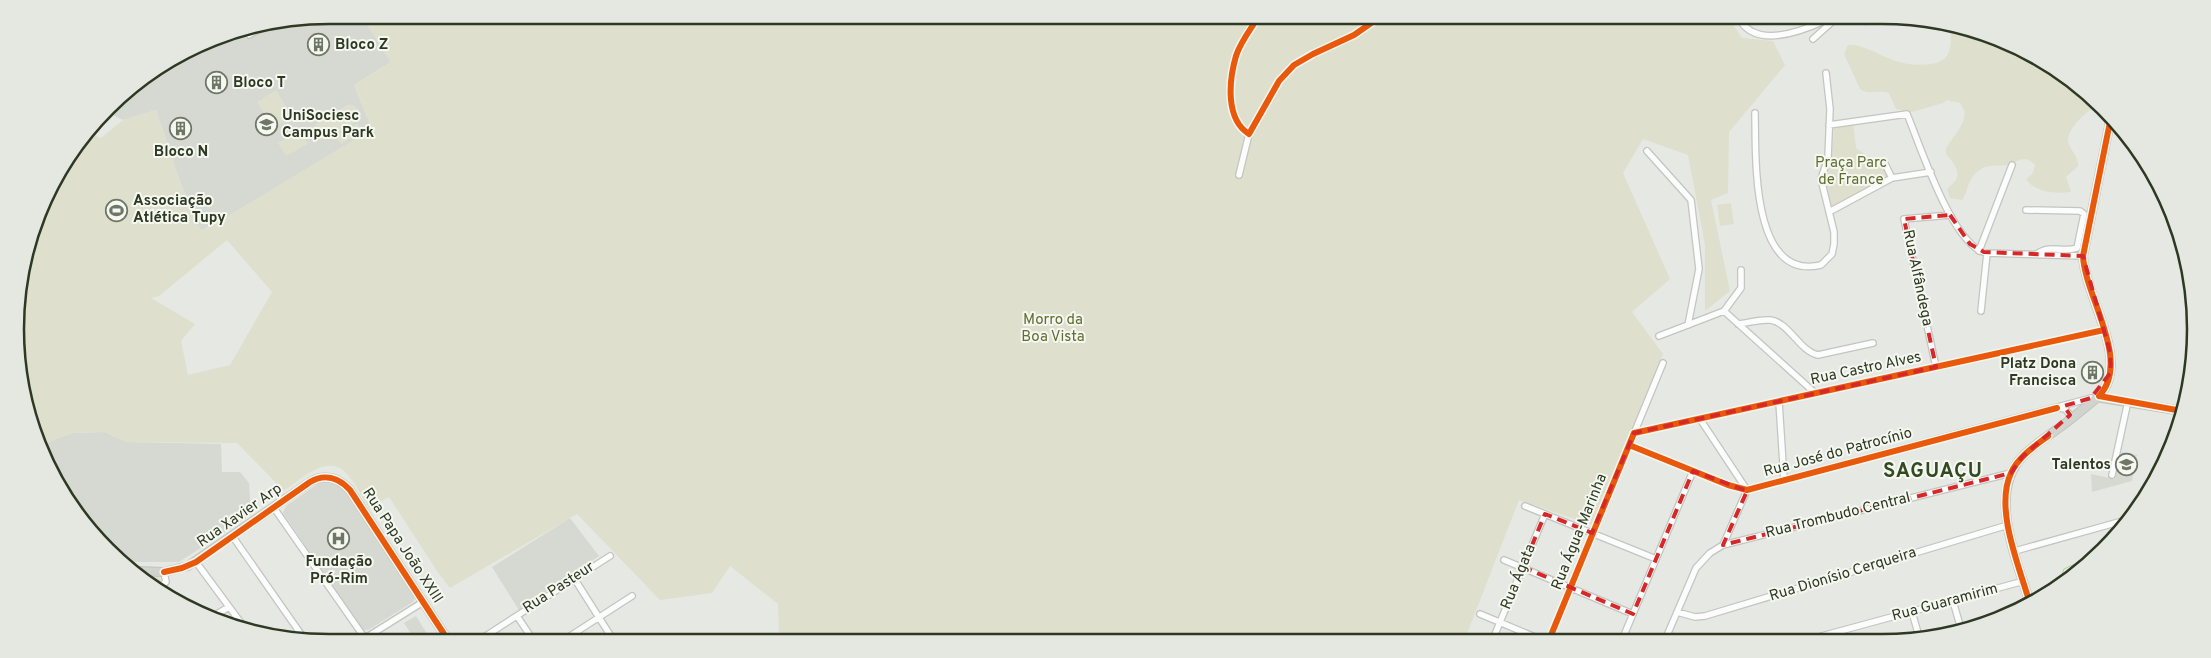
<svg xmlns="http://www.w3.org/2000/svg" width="2211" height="658" font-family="Overpass,sans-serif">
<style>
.built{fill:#d6d9d1}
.green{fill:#dee0cd;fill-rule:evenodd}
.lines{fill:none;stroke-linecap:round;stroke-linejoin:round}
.stream{stroke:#aad4a7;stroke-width:1}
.minor-casing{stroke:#c3c5c0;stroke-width:8}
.major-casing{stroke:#c1c4bc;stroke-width:10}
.minor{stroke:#fbfcfb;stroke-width:5.5}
.major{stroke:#d1d4ce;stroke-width:8}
.cycleway-casing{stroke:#f5f7f1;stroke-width:9}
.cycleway{stroke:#e8590c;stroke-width:6}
.marked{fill:none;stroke:#d62828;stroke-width:4;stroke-dasharray:10 6;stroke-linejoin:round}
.labels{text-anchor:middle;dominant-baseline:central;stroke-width:4;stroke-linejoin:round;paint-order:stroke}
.poi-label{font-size:15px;font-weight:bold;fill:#2e3923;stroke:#f5f7f1;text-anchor:start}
.park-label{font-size:15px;fill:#626d30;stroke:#f5f7f1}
.street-label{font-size:15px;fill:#2e3923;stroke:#f5f7f1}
.district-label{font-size:20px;font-weight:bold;letter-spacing:1px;fill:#334a20;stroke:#f5f7f1}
.rim{fill:none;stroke:#2e3923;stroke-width:2.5}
</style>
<rect width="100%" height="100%" fill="#e6e8e3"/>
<!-- built -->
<path class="built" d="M329 15H361L391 62 354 85 372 129 233 214 201 231 180 182 156 110 123 120 107 112 122 93 209 39 241 32 246 39 266 28Z
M105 432 126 442 221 444 222 472H240L249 483 251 515 179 562H126L68 504 41 445 72 433Z
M2122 452 2137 455 2132 481 2092 492 2091 474 2115 479Z
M322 481 336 482 344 488 415 597 413 602 368 630H363L283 513 286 506Z
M570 518 599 556 519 610 492 567Z
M416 616 429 637H413L404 623Z"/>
<!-- green -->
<path class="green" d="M370 15 1730 20 1742 38 1773 41 1785 65 1729 132 1728 193 1711 200 1730 291 1705 311V245L1688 155 1643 139 1623 173 1670 279 1632 312 1663 354 1592 525 1519 500 1465 639 779 638 778 604 730 566 712 593 660 600 577 514 450 588 439 574 389 497 369 508C362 497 355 481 345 472 326 454 300 480 284 491L237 443 126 442 105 432 72 433 41 445 26 410 18 288 48 190 90 134 101 138 123 120 156 110 180 182 201 231 208 228 372 129 354 85 391 62 363 19ZM227 240 272 292 230 365 188 375 181 341 195 324 151 298 159 296Z
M1853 21H1886L1865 26Z
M1940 21 2057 68 2096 107C2086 111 2068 129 2068 140 2069 150 2079 156 2078 166L2066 177 2071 192C2057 194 2035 193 2026 179L2033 173 2035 165C2024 153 2018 162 2007 165 1992 167 1987 162 1974 175 1967 182 1968 193 1962 200L1950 198 1947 190C1950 185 1953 184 1956 180 1961 170 1951 160 1946 154V149C1951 136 1974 120 1960 103L1947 100 1943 103 1912 112 1896 109 1889 93C1879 89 1869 96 1860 89L1844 54 1848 45C1863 44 1875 53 1888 58 1901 64 1915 66 1930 64 1948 62 1951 52 1951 35Z
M276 90 292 116 273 128 257 102Z
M347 105H353L359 110V119L327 139C320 140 317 139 313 133L316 124Z
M1853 122 1856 148 1867 156 1883 163 1888 176 1832 206 1829 202 1826 177 1832 158 1834 125Z
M357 124 362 132 341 144 336 136Z
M301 131 308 144 286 156 278 143Z
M1731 203 1734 224 1720 226 1717 205Z
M139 575H157L161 580 151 586Z"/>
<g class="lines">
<!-- stream -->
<path class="stream" d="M2058 586 2064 569 2077 563 2090 564
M2033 597 2048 592"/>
<defs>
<path id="minor" d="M1257 19C1250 30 1240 43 1236 56 1229 80 1225 119 1249 134L1279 81 1294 65 1313 54 1354 35 1377 19
M1740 20C1757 49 1802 31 1824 21
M247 31 249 35 259 29
M1813 39 1833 21
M1755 113C1756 155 1750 282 1821 265L1832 254 1834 244V232L1821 179 1828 158 1830 109 1826 73
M1829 125 1907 114C1920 145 1953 248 1987 253L2083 256
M1647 151 1691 200 1699 269 1688 325
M1884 162 1892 178
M1239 175 1249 134
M2026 210 2080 211 2084 214 2077 248C2063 253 2050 244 2037 254
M1829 212 1892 178 1931 172
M1979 251 2012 165
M1724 311 1815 393
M1981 311 1987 253
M1738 324C1748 323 1760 319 1770 320 1789 322 1799 351 1818 355L1873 343
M1659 336 1724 311 1741 288V270
M1936 367 1904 219 1950 215
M1779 402 1784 480
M2059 408 2065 409 2070 415
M1634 433 2104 330
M1629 445 1728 485 1747 490 2091 398
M2112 475 2128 401
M1525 506 1656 559
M274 508 364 637
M233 537 303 637
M1723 545 2011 473
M2015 551 2126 520
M1504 560 1633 614
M196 562 244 627
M574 578 612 638
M155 590 166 582 164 572
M1953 601 1961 629
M1677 612 1695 617 1705 616 2008 525
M1912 612 1920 640
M1480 614 1542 640
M215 615 229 607
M517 616 531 637
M367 637 423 602
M484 637 610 556
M567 638 632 596
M1493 639 1545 514
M1549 640 1663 363
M1622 640 1693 471
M1665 640 1696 568 1710 553 1723 545 1747 490 1700 419
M1807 640 2024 581"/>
<path id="major" d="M2096 397 2182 411
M136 571 164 572 188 566 310 482C325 473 339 478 350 490L446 637
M2030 604C2018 561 1986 494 2023 456 2039 440 2060 429 2077 414 2090 403 2105 395 2109 378 2119 343 2085 293 2083 256L2110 122"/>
</defs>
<!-- minor casing -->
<use href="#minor" class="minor-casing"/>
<!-- major casing -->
<use href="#major" class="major-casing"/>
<!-- minor -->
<use href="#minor" class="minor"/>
<!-- major -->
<use href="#major" class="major"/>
<defs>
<path id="cycleway" d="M1257 19C1250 30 1240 43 1236 56 1229 80 1225 119 1249 134L1279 81 1294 65 1313 54 1354 35 1377 19
M2099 396C2132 361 2085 297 2083 256L2110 122
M2099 396 2182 411
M1629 445 1728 485 1747 490 2057 408
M164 572 182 568 196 562 310 482C325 473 339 478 350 490L446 637
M2030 604C2020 568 1994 509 2011 473 2018 457 2035 446 2048 436
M1549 640 1634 433 2104 330"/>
</defs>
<!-- cycleway casing -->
<use href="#cycleway" class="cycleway-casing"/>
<!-- cycleway -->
<use href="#cycleway" class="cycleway"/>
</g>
<!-- marked area -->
<path class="marked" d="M1950 215 1970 244 1984 252 2083 256 2110 352 2111 372 2091 398 2064 406 2070 415 2022 457 2011 473 1723 545 1747 491 1693 471 1633 614 1523 567 1545 514 1592 533 1634 433 1936 367 1904 219Z"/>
<!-- icons -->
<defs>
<symbol id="building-ring" viewBox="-11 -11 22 22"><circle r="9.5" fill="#f5f7f1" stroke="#6e7666" stroke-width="1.5"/><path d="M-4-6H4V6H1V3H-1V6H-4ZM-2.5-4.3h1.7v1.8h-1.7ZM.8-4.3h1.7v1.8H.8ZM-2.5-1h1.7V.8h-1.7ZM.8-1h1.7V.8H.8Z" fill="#6e7666"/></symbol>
<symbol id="university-ring" viewBox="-11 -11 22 22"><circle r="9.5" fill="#f5f7f1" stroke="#6e7666" stroke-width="1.5"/><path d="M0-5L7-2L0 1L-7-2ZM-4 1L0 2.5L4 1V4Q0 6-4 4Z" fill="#6e7666"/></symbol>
<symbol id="stadium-ring" viewBox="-11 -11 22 22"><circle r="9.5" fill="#f5f7f1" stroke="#6e7666" stroke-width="1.5"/><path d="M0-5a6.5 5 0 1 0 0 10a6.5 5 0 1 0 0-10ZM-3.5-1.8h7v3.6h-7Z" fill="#6e7666"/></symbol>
<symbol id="school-ring" viewBox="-11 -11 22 22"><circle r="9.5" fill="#f5f7f1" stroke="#6e7666" stroke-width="1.5"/><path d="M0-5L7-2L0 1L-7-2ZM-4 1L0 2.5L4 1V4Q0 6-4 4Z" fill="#6e7666"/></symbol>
<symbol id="hospital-ring" viewBox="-11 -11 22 22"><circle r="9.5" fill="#f5f7f1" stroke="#6e7666" stroke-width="1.5"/><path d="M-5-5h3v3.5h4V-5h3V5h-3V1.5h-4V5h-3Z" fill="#6e7666"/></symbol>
</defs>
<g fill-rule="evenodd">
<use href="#building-ring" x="306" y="32" width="25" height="25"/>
<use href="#building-ring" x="204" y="70" width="25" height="25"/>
<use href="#university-ring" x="254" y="112" width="25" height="25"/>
<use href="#building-ring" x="168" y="116" width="25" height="25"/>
<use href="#stadium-ring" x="104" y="198" width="25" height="25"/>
<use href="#building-ring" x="2080" y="360" width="25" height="25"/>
<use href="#school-ring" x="2114" y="452" width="25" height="25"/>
<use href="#hospital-ring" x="326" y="526" width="25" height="25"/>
</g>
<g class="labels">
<!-- poi labels -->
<g class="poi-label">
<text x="335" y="45">Bloco Z</text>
<text x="233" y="83">Bloco T</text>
<text x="282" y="116">UniSociesc<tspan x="282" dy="17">Campus Park</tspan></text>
<text x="181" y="152" text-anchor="middle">Bloco N</text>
<text x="133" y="201">Associação<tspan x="133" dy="17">Atlética Tupy</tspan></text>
<text x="2076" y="364" text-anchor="end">Platz Dona<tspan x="2076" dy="17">Francisca</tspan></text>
<text x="2111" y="465" text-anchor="end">Talentos</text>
<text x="339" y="562" text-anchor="middle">Fundação<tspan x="339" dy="17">Pró-Rim</tspan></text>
</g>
<!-- park labels -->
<g class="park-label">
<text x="1851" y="163">Praça Parc<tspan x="1851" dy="17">de France</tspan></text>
<text x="1053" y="320">Morro da<tspan x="1053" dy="17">Boa Vista</tspan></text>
</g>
<!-- street labels -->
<g class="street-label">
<text transform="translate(1917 278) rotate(78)">Rua Alfândega</text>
<text transform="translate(1866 369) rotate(-12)">Rua Castro Alves</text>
<text transform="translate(1838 453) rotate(-15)">Rua José do Patrocínio</text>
<text transform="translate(240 516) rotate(-35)">Rua Xavier Arp</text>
<text transform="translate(1838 516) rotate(-14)">Rua Trombudo Central</text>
<text transform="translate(1580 532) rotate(-68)">Rua Água-Marinha</text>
<text transform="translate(402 546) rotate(57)">Rua Papa João XXIII</text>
<text transform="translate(1843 575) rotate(-17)">Rua Dionísio Cerqueira</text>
<text transform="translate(1519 577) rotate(-68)">Rua Ágata</text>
<text transform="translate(559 588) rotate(-33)">Rua Pasteur</text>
<text transform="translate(1945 603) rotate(-15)">Rua Guaramirim</text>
</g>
<!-- district labels -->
<g class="district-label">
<text x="1933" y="472">SAGUAÇU</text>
</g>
</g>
<!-- crop -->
<path d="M0 0H2211V658H0ZM329 24H1882A305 305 0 0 1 2187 329V329A305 305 0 0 1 1882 634H329A305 305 0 0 1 24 329V329A305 305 0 0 1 329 24Z" fill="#e5e8e1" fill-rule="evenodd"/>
<path class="rim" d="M329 24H1882A305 305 0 0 1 2187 329V329A305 305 0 0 1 1882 634H329A305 305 0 0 1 24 329V329A305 305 0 0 1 329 24Z"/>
</svg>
